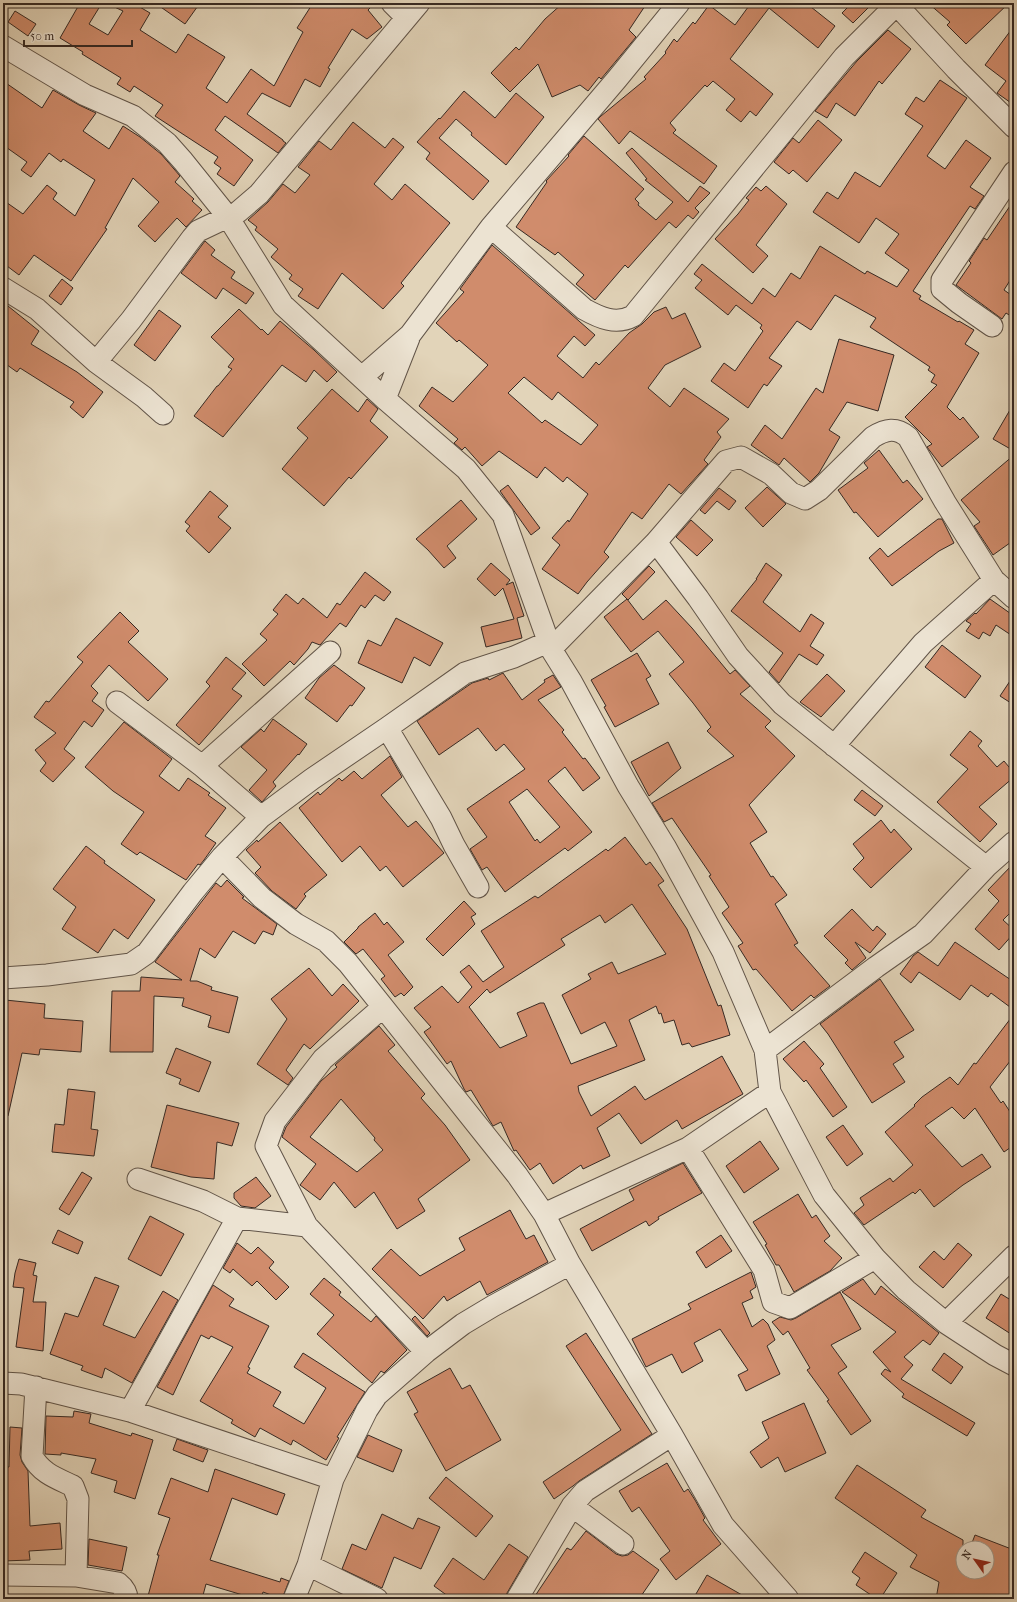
<svg xmlns="http://www.w3.org/2000/svg" width="1017" height="1602" font-family="'IM FELL French Canon',serif">
<style>
.building{fill:#d08c6c;stroke:#362923;fill-rule:evenodd}
.lines{fill:none;stroke-linecap:round;stroke-linejoin:round}
.minor-casing{stroke:#615448;stroke-width:23}
.minor{stroke:#ece3d2;stroke-width:21}
</style>
<rect width="100%" height="100%" fill="#e2d4b9"/>
<filter id="stains"><feTurbulence type="fractalNoise" baseFrequency=".005" numOctaves="4"/><feColorMatrix values="0 0 0 0 .2 0 0 0 0 .09 0 0 0 0 .02 0 0 0 .5 -.17"/></filter>
<radialGradient id="worn" r=".72"><stop offset=".6" stop-color="#630" stop-opacity="0"/><stop offset="1" stop-color="#630" stop-opacity=".3"/></radialGradient>
<!-- building -->
<path class="building" d="M80 3H102L89 24 108 35 123 11 106 3H133L150 13 140 30 176 53 188 34 225 57 206 88 227 103 251 69 274 86 303 32 297 28 313 3H361L370 8 368 10 382 27 367 39 352 29 328 68 330 69 320 87 305 79 290 107 262 93 247 114 283 140V141L286 143 278 153 225 116 215 130 253 160 234 186 217 174 221 168 214 163 218 157 155 116 163 105 134 86 130 92 117 84 121 78 82 54 83 52 60 38Z
M155 3H200L185 24Z
M563 3H647L629 30 636 37 601 79 599 77 588 91 580 85 552 97 538 64 510 92 491 73 516 47 519 50 545 19Z
M751 3H806L835 26 818 48 769 8 730 59 773 94 756 116 750 111 741 122 726 110 735 99 713 81 707 87 705 85 670 123 676 130 673 133 717 166 704 184 630 131 619 144 598 119 601 116 646 79 644 77 666 53 665 52 674 39 677 42 693 22 695 24 709 5 735 25Z
M852 3H873L853 23 842 13Z
M928 3H1009L966 44 947 25 950 22Z
M15 11 36 24 28 36 8 22Z
M1014 26V105L997 93 1006 81 985 65Z
M888 30 911 49 882 84 879 81 855 116 836 103 827 118 815 111 857 61Z
M940 80 967 98 927 156 945 169 966 140 991 158 970 187 984 196 975 209 970 206 913 291 921 296 919 299 958 322 959 321 974 330 965 344 979 353 947 407 960 420 963 417 979 437 942 467 927 447 932 444 905 417 937 385 931 382 935 375 928 370 930 367 870 327 876 318 835 295 811 330 797 321 769 358 782 366 767 386 764 384 748 408 711 381 724 363 735 371 763 331 760 328 762 325 736 305 728 315 695 288 702 280 694 274 702 264 752 304 763 288 775 297 791 273 800 279 820 246 865 274 867 271 897 287 909 270 885 253 899 234 876 218 859 243 813 212 827 192 838 199 855 172 880 187 923 126 905 114 916 97 924 102Z
M3 81 42 108 53 90 79 105 96 113 83 131 109 149 123 126 140 137 161 154 174 169 180 176 175 182 194 199 192 201 202 210 186 227 177 218 155 242 138 226 159 202 133 178 105 228 107 229 71 281 34 255 19 275 3 263V200L23 214 47 185 57 193 53 199 75 216 95 180 63 159 61 162 49 153 31 177 21 170 27 162 3 145Z
M464 91 495 118 516 93 544 117 506 165 471 135 472 133 456 119 439 138 489 181 473 200 426 159 430 153 417 142 439 118 440 119Z
M818 120 842 140 807 182 793 170 789 174 774 162 793 138 799 143Z
M353 122 385 148 393 138 404 147 374 184 392 200 405 184 450 223 401 283 404 286 383 309 342 273 318 309 298 296 303 289 289 279 292 275 271 257 278 249 255 230 257 227 248 220 268 202 283 184 295 193 310 175 298 167 319 141 331 150Z
M584 136 644 189 635 199 639 203 638 205 656 220 673 202 645 180 647 179 626 153 632 148 688 202 700 186 710 193 695 208 699 212 693 219 688 215 676 228 669 222 628 268 625 265 595 300 576 284 584 275 558 252 555 255 516 227 547 182 546 181 569 156 568 155Z
M766 186 787 204 756 245 768 256 753 273 715 239 738 214 749 200 746 198 756 187 761 191Z
M1014 200V274L1004 290 1014 297V318L1006 313 1002 319 956 285 971 263 969 261 984 238 987 240Z
M205 241 215 250 211 255 235 272 231 278 254 293 246 304 223 288 216 299 181 273Z
M492 245 595 335 585 346 574 336 557 356 583 378 596 362 599 365 629 333 642 324 654 312 666 307 672 319 685 313 701 347 665 365 648 388 670 407 684 388 729 419 717 432 721 437 704 460 708 464 681 494 669 484 642 519 632 512 604 552 609 557 587 582 578 594 542 569 560 545 552 538 568 520 569 522 588 494 567 477 563 482 545 467 537 478 499 451 482 466 465 447 462 450 454 443 458 439 419 406 432 387 453 402 488 365 459 340 457 342 436 323 464 292 460 289ZM524 377 552 400 558 392 598 425 581 445 545 420 542 423 508 393Z
M62 279 73 288 61 305 49 296Z
M3 302 39 331 31 344 77 372 103 392 83 418 70 407 74 402 20 368 17 372 3 362Z
M239 309 261 330 262 329 268 335 280 321 314 350 337 372 327 382 314 370 306 382 282 365 223 437 194 416 217 386H218L232 369 228 367 234 359 211 337Z
M159 310 181 326 155 361 134 345Z
M839 339 894 355 878 411 847 402 829 430 840 437 819 473 810 482 784 458 779 465 751 445 765 425 782 439 816 388 823 393Z
M332 389 358 412 367 399 378 409 370 421 388 437 351 479 349 477 324 506 282 469 308 438 297 428Z
M1014 403V451L993 439Z
M879 450 903 483 907 480 923 499 878 537 856 512 854 513 838 490 868 468 864 463Z
M1014 455V540L993 555 974 526 980 522 961 500Z
M508 485 540 528 531 535 500 491Z
M767 487 786 504 763 527 745 508Z
M719 488 736 501 729 510 717 501 705 514 700 510Z
M210 491 228 506 218 517 231 528 209 553 186 531 190 526 185 522Z
M461 500 477 519 447 546 456 558 444 568 428 550 416 539Z
M938 519H942L954 543 939 551 892 586 869 558 880 548 888 557Z
M691 520 713 540 697 556 676 537Z
M491 563 510 580 506 585 513 582 524 616 517 618 522 638 486 647 481 627 514 619 503 588 495 596 477 579Z
M766 563 782 575 763 602 800 632 811 614 824 623 810 646 824 655 817 665 799 654 779 683 769 672 783 653 731 611 757 579H756Z
M649 566 655 572 628 600 622 594Z
M365 572 391 592 384 601 375 595 365 608 361 605 346 627 340 623 320 645 312 642 308 649 294 665 290 661 264 686 242 664 267 640 260 634 278 614 273 610 286 594 298 604 303 598 327 618 337 603 340 605Z
M627 599 643 620 666 600 692 628 730 674 735 670 750 686 740 694 771 721 765 727 795 756 749 805 767 832 750 843 771 877 773 876 787 895 775 904 798 943 794 945 830 986 814 998 811 995 792 1011 756 969 753 970 738 946 743 943 722 913 729 907 709 876 711 875 672 818 664 822 652 803 734 756 707 731 711 727 693 703 669 674 684 662 658 631 631 652 604 617Z
M990 599 1014 616V637L996 625 990 636 983 632 979 639 966 631 971 624 966 621 975 613 976 614Z
M120 612 139 631 128 642 168 679 148 701 109 665 91 686 98 693 92 701 104 710 92 727 84 721 64 749 75 758 53 782 40 771 46 763 35 750 56 733 34 717 46 701 49 702 83 662 77 657Z
M396 618 443 643 430 666 414 657 402 683 358 663 368 640 381 646Z
M942 645 981 676 965 698 925 667Z
M637 653 651 676 646 679 659 704 615 727 604 707 606 706 591 680Z
M226 657 246 673 232 689 242 696 199 745 176 725 210 686 206 682Z
M334 665 365 688 352 706 350 705 337 722 305 698 319 678Z
M503 673 522 700 545 682 544 680 553 675 561 687 538 700 564 730 562 732 583 759 585 758 600 778 583 791 565 767 548 781 592 832 568 851 565 848 505 892 487 867 482 870 470 849 487 837 467 809 525 769 504 744 496 751 478 728 439 755 417 721 472 683 488 678 489 680ZM527 789 560 827 540 843 537 839 535 841 509 802Z
M827 674 845 691 821 717 800 702Z
M1014 675V705L1000 696Z
M273 719 307 744 299 755 298 754 273 782 276 786 262 802 249 790 267 770 241 747 261 729 264 732Z
M124 722 172 759 159 776 179 791 188 778 210 793 208 795 226 808 205 836 216 843 204 860 200 865 198 864 186 880 140 852 137 855 121 844 144 812 113 791 85 767Z
M970 731 982 741 978 746 997 767 1004 761 1014 773V777L979 807 997 824 980 842 937 802 968 769 950 755Z
M668 742 681 768 649 796 631 762Z
M390 756 402 777 381 795 408 827 416 821 444 853 403 887 386 866 380 871 360 846 342 862 299 808 318 792 320 795 339 778 342 781 354 771 362 779Z
M862 790 883 806 875 816 854 800Z
M881 820 891 833 894 829 912 849 871 888 853 869 864 858 853 844Z
M280 822 327 875 304 894 306 896 296 909 272 891 255 873 261 867 246 850 257 840 258 842Z
M625 837 646 865 650 862 664 881 658 885 687 929 718 1006 721 1005 730 1035 692 1047 689 1043 682 1045 674 1020 664 1023 661 1013 659 1014 656 1006 629 1020 645 1060 578 1086 579 1092 591 1116 635 1086 645 1100 722 1056 743 1094 682 1129 677 1120 641 1144 619 1113 597 1128 610 1156 583 1169 581 1165 553 1184 540 1163 530 1170 516 1150 514 1151 501 1122 493 1126 471 1090 466 1092 464 1089 451 1061 447 1064 424 1032 431 1027 414 1008 442 986 458 1003 472 987 460 972 469 965 483 982 504 967 481 931 535 896 538 898 606 849 608 851ZM632 904 666 954 618 974 612 962 588 974 591 979 562 995 581 1034 605 1022 617 1046 571 1064 544 1003H540L517 1013 527 1036 500 1048 469 1007 487 989 490 993 565 945 561 939 600 915 605 923Z
M86 846 105 861 104 863 155 900 128 939 114 929 98 953 62 929 76 907 53 889Z
M1014 863V909L1003 920 1014 930V933L999 950 975 929 999 901 988 890Z
M227 880 244 897 242 898 277 924 273 935 263 931 255 944 233 931 215 958 200 948 190 981H197L212 987 211 990 238 997 229 1033 208 1027 211 1016 182 1006 184 998 154 996 153 1052H110L112 991H140L141 977 182 980 155 962 216 883 221 887Z
M464 901 476 914 471 917 475 924 443 956 426 939Z
M852 909 873 931 877 926 886 934 870 953 855 942 866 958 852 970 845 963 848 960 824 936Z
M375 913 384 925 387 922 404 942 388 955 413 987 404 996 401 993 395 997 381 979 385 976 363 949 356 954 344 942 358 928V927Z
M955 942 1014 982V1010L991 993 988 997 971 985 960 1000 919 972 911 983 900 974 913 956 918 952 938 966Z
M309 968 332 996 343 984 359 1001 310 1049 304 1044 286 1070 293 1078 288 1085 257 1064 287 1019 271 999Z
M880 979 914 1030 894 1042 904 1057 893 1064 905 1082 872 1103 828 1034 820 1024Z
M5 1000 45 1004 44 1018 83 1021 81 1052 40 1049 39 1055 22 1053 8 1116 3 1115V1016Z
M1014 1014V1056L990 1087 1001 1103 1003 1101 1014 1118V1145L1004 1152 975 1108 964 1119 952 1107 925 1126 962 1167 982 1154 991 1167 963 1185 934 1207 920 1189 915 1194 913 1192 864 1225 854 1213 864 1205 860 1198 890 1178 893 1182 913 1165 885 1132 915 1106 914 1105 922 1097 950 1077 958 1085 974 1063 976 1064Z
M379 1026 395 1045 388 1051 425 1094 421 1098 445 1125 470 1160 418 1199 425 1211 397 1229 374 1192 355 1208 334 1182 320 1200 300 1185 316 1164 282 1137 286 1127 321 1081 337 1067 335 1065ZM341 1099 375 1138 374 1140 383 1150 357 1172 310 1137Z
M804 1041 824 1064 820 1068 847 1107 833 1117 806 1080 804 1082 783 1059Z
M176 1048 211 1062 199 1092 179 1084 181 1079 166 1073Z
M68 1089 95 1092 91 1129 98 1130 94 1156 52 1152 55 1124 64 1125Z
M167 1105 239 1123 232 1146 217 1142 214 1179 191 1177 151 1167Z
M843 1125 863 1154 847 1166 826 1137Z
M760 1141 779 1169 744 1193 726 1166Z
M683 1163 702 1193 658 1217 659 1219 649 1226 646 1221 592 1251 580 1229 634 1200 629 1190Z
M82 1172 92 1178 69 1215 59 1209Z
M256 1177 271 1196 255 1208 241 1206 234 1198V1193Z
M798 1194 812 1218 816 1215 830 1236 824 1241 842 1258 830 1271 794 1292 779 1265H776L765 1245 767 1244 753 1222Z
M510 1210 526 1239 534 1235 548 1262 487 1295 480 1281 447 1301 444 1296 423 1319 372 1269 391 1249 420 1276 465 1250 459 1238Z
M150 1216 184 1234 161 1276 128 1259Z
M58 1230 83 1242 78 1254 52 1243Z
M721 1235 732 1251 706 1268 696 1252Z
M237 1243 251 1254 258 1247 274 1262 269 1268 289 1287 276 1300 257 1281 252 1286 233 1269 230 1273 223 1268Z
M958 1243 972 1255 943 1288 919 1267 934 1251 944 1260Z
M19 1259 36 1263 33 1275 37 1276 33 1302H46L43 1351 16 1347 24 1288 13 1287 15 1273Z
M751 1272 756 1287 750 1291 753 1298 742 1303 752 1327 763 1319 768 1324 775 1340 767 1346 780 1374 746 1391 738 1375 748 1370 720 1329 694 1343 703 1361 682 1373 672 1354 646 1367 632 1339 691 1309 688 1304Z
M95 1277 119 1286 103 1325 135 1338 163 1291 178 1300 132 1383 105 1368 102 1378 81 1370 83 1366 50 1354 65 1313 78 1317Z
M324 1278 341 1292 339 1295 371 1322 376 1316 407 1350 384 1373 381 1371 372 1383 317 1334 334 1315 310 1294Z
M863 1279 875 1295 881 1286 939 1333 930 1345 923 1340 904 1357 913 1365 901 1379 975 1423 967 1436 902 1397 904 1394 881 1374 885 1369 891 1372 873 1352 896 1332 842 1292Z
M213 1285 234 1299 229 1306 269 1326 248 1367 250 1368 247 1373 281 1392 273 1406 304 1424 326 1388 294 1367 303 1353 365 1392 337 1437 339 1438 326 1460 293 1440 291 1445 260 1428 255 1437 231 1423 233 1420 200 1401 233 1347 211 1336 209 1339 201 1335 173 1395 157 1387Z
M840 1292 861 1329 831 1345 847 1367 838 1373 871 1421 851 1435 827 1401 829 1400 807 1370 810 1368 788 1331 783 1335 772 1322 780 1317 791 1320 796 1318Z
M1001 1294 1014 1302V1336L986 1318Z
M415 1316 430 1333 427 1336 412 1319Z
M586 1333 652 1434 579 1481 573 1486 554 1499 543 1482 621 1430 566 1346Z
M944 1353 963 1367 951 1384 932 1370Z
M450 1368 462 1389 470 1385 501 1440 446 1471 414 1414 418 1412 407 1392Z
M804 1403 826 1453 785 1472 778 1457 761 1468 750 1452 769 1438 762 1422Z
M74 1411 91 1414 89 1423 131 1436 132 1433 153 1440 135 1499 114 1492 117 1481 91 1473 96 1459 61 1453V1455L45 1454 46 1416 73 1417Z
M10 1427 22 1428 20 1455 22 1462 28 1471 30 1526 60 1523 62 1549 29 1551 30 1560 3 1561 4 1467H9Z
M368 1435 402 1450 393 1472 357 1457Z
M177 1439 208 1450 203 1462 173 1450Z
M667 1463 684 1492 688 1489 695 1500 705 1518 703 1520 721 1544 676 1580 660 1559 670 1551 639 1507 632 1512 619 1491Z
M857 1465 926 1510 921 1517 963 1540V1572H987V1548H970L975 1535 1014 1550V1599H936L939 1582 910 1567 917 1555 835 1498Z
M215 1469 285 1494 277 1515 232 1498 210 1560 280 1582 281 1578 289 1581 282 1599 263 1592 261 1599H256L206 1584 202 1599H162L148 1596 159 1555H157L170 1518 158 1514 171 1478 208 1492Z
M446 1477 493 1516 476 1537 429 1498Z
M382 1514 413 1529 418 1518 440 1527 421 1569 394 1557 382 1588 342 1569 352 1544 366 1550Z
M586 1531 616 1554 622 1556 628 1555 633 1551 659 1570 639 1599H533L567 1548 571 1550Z
M89 1539 127 1547 122 1571 88 1565Z
M509 1544 528 1557 507 1593 505 1599H452L434 1586 453 1558 484 1580Z
M865 1552 897 1573 880 1599H877L856 1585 860 1578 852 1572Z
M707 1575 749 1599H693Z"/>
<g class="lines">
<defs>
<path id="minor" d="M392 3 406 17
M895 3 956 69 1014 127
M3 46 85 95 133 116 167 143 183 161 228 217 283 305 385 399 466 469 503 515 551 649 571 681 628 786 666 848 723 952 765 1050 770 1092 824 1195 875 1258 906 1290 946 1323 995 1355 1014 1365
M491 227 584 309C600 318 616 325 633 316L844 57 897 4
M3 288 37 309 96 362 144 397 163 414
M992 326 959 303 942 289V280L1014 172
M96 362 131 320 192 238 198 231 238 212 259 194 419 3
M362 377 410 335 491 227 617 79 679 3
M385 399 409 338
M656 542 698 598 738 656 782 704 986 867
M551 649 656 542 726 461 741 457 771 474 791 493 805 499 819 490 873 437C886 429 896 427 908 437L945 502 994 580 1014 598
M117 702 202 766 261 817
M387 728 441 818 454 845 478 887
M834 746 923 643 994 580
M202 766 330 652
M222 857 262 898 296 924 326 941 348 963 517 1175 544 1214 570 1264 672 1435 723 1525 788 1599
M3 978 47 975 131 964 147 953 193 892 222 857 261 817 312 779 387 728 465 673 514 657 548 642
M765 1050 876 967 923 934 986 867 1014 842
M688 1148 764 1270 773 1302 790 1308 875 1258
M138 1179 203 1201 237 1218 307 1226 426 1352
M544 1214 688 1148 770 1092
M307 1226 266 1146 275 1121 323 1059 383 1007
M946 1323 1014 1256
M3 1383 21 1384 130 1411 333 1479
M36 1387 32 1456C41 1473 56 1478 73 1486L78 1499 76 1576
M130 1411 237 1218
M572 1506 623 1544
M308 1565 377 1599
M3 1575 76 1576 118 1583C123 1587 127 1592 127 1599
M294 1599 308 1565 333 1479 367 1410 377 1395 426 1352 463 1324 493 1306 570 1264
M517 1599 572 1506 585 1491 672 1435"/>
</defs>
<!-- minor casing -->
<use href="#minor" class="minor-casing"/>
<!-- minor -->
<use href="#minor" class="minor"/>
</g>
<!-- margin -->
<rect width="1017" height="1602" fill="none" stroke="#e2d4b9" stroke-width="16"/>
<rect x="4" y="4" width="1009" height="1594" fill="none" stroke="#362923" stroke-width="2"/>
<rect x="8" y="8" width="1001" height="1586" fill="none" stroke="#362923"/>
<!-- north arrow -->
<g transform="translate(975 1560) rotate(303)"><circle r="19" fill="#ece3d2" stroke="#a3998c"/>
<path d="M0-3L7 15L0 10L-7 15Z" fill="#8f2418"/>
<text y="-6" font-size="11" font-weight="bold" text-anchor="middle" fill="#362923">N</text>
</g>
<!-- scale -->
<path d="M24 40v6h108v-6" fill="none" stroke="#362923" stroke-width="2"/>
<text x="30" y="40" font-size="12" fill="#362923" stroke="#ece3d2" stroke-width="3" paint-order="stroke">50 m</text>
<rect width="100%" height="100%" filter="url(#stains)"/>
<rect width="100%" height="100%" fill="url(#worn)"/>
</svg>
